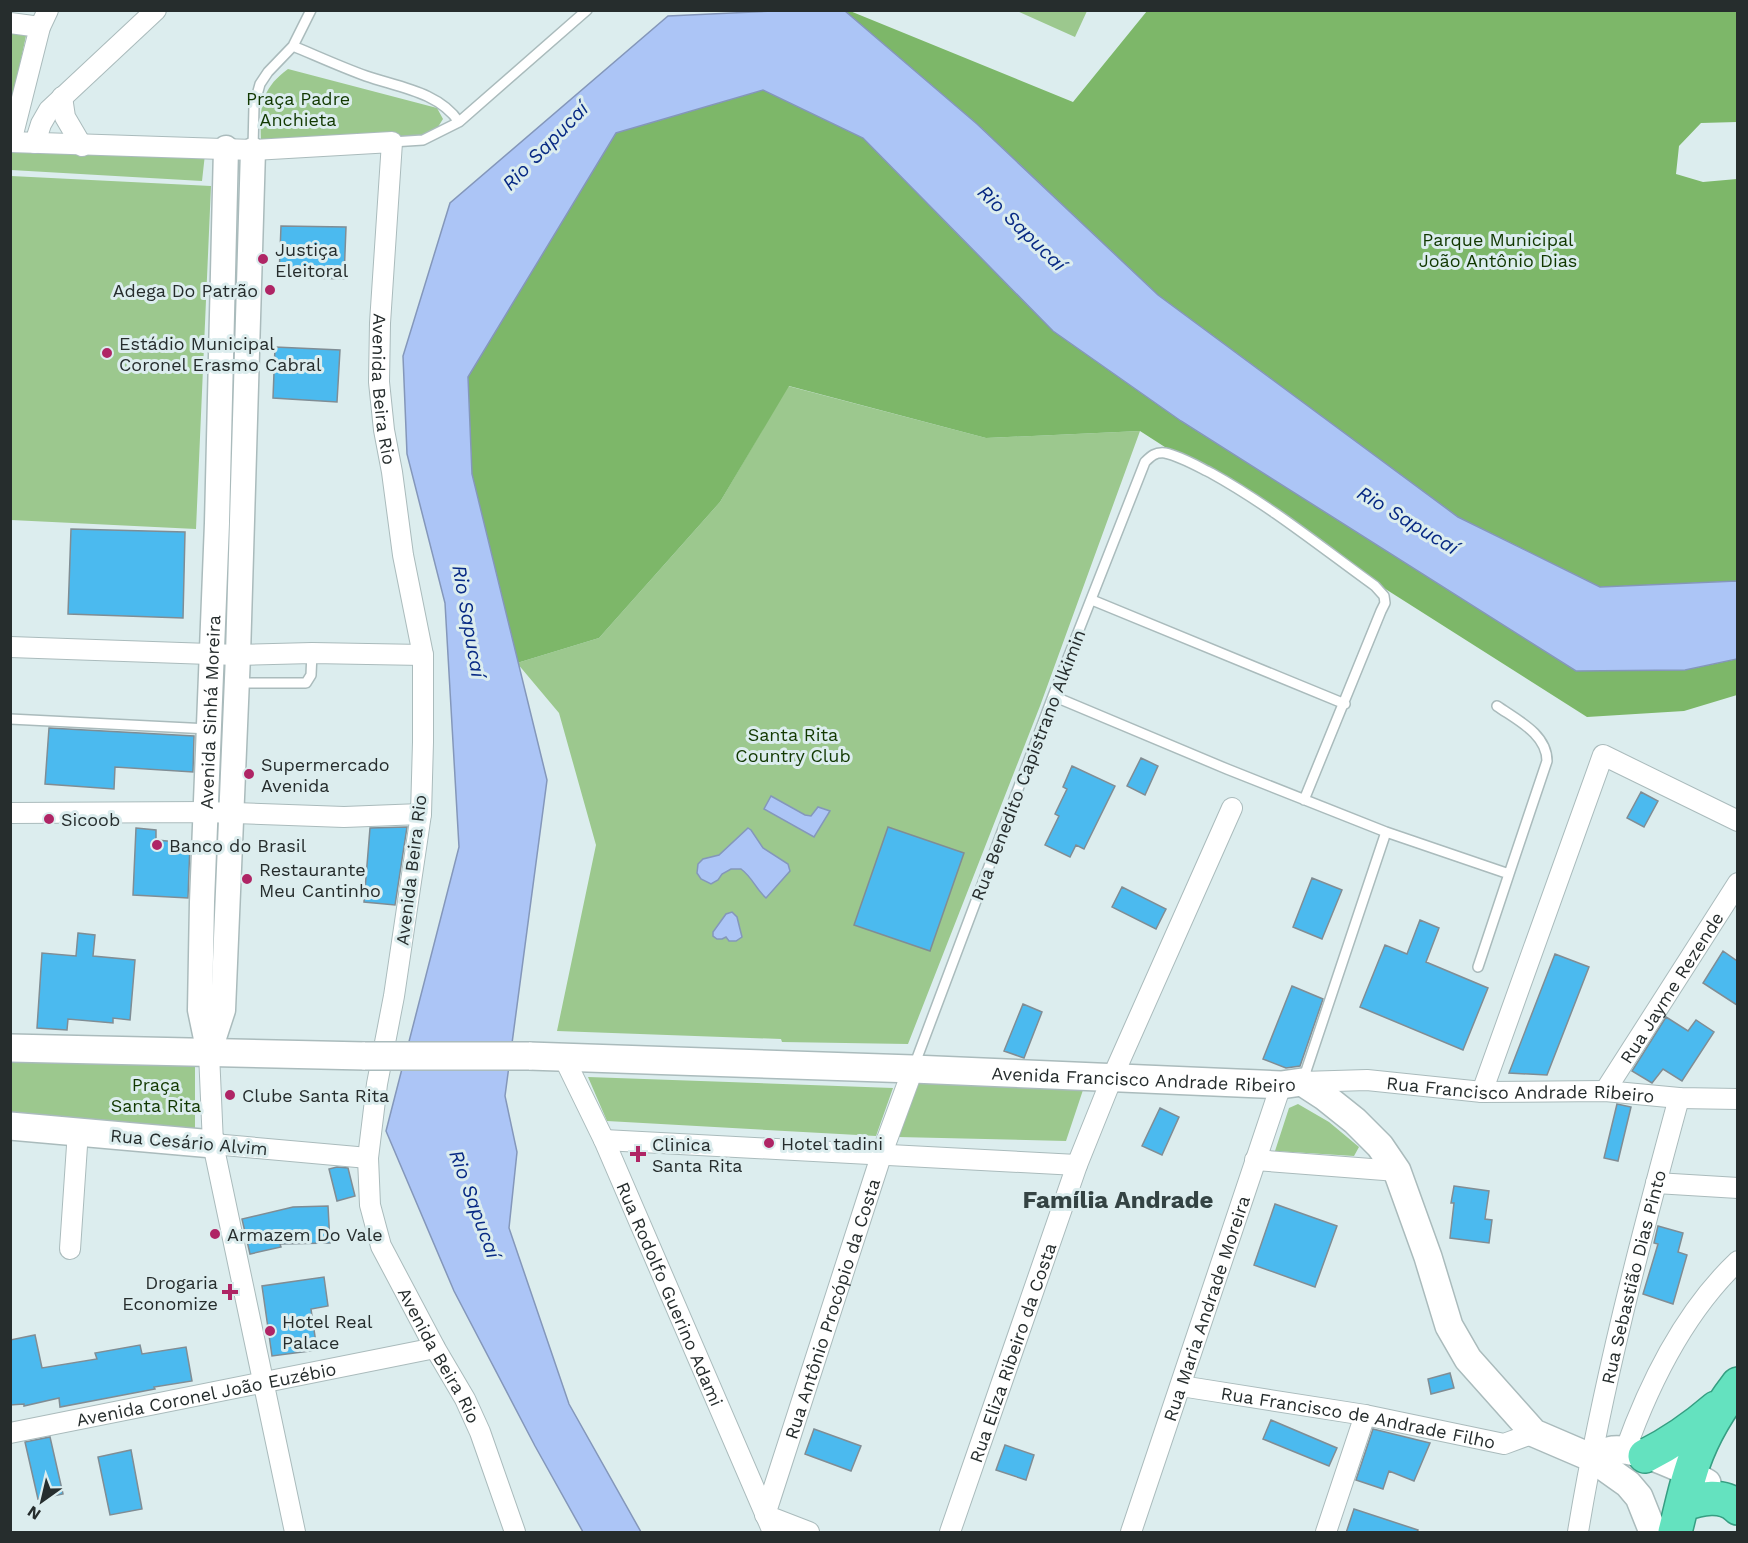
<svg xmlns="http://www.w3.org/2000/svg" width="1748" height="1543" font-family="'Work Sans',sans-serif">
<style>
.green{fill:#9cc88e}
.forest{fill:#7db769}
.water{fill:#acc5f6;stroke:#8497ba;stroke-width:1.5}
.building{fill:#4bbaef;stroke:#808d94;stroke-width:1.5}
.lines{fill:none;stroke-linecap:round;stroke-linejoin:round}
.service-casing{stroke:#aabbbc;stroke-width:12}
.minor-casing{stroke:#aabbbc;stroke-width:22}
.tertiary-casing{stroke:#aabbbc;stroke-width:27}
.secondary-casing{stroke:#aabbbc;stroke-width:30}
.trunk-casing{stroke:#369e82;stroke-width:36}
.service{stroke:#fff;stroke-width:9}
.minor{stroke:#fff;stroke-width:20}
.tertiary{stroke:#fff;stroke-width:24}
.secondary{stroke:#fff;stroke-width:27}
.trunk{stroke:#64e2bf;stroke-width:33}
.secondary-bridge-casing{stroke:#aabbbc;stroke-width:30;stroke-linecap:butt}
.secondary-bridge{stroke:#fff;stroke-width:27}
.poi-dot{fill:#af2565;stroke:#dcedee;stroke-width:2}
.labels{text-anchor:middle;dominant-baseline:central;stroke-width:6;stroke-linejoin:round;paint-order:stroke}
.park-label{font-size:18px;fill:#113800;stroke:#dcedee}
.poi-label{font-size:18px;fill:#262d2d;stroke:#dcedee;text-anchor:start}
.street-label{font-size:18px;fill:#262d2d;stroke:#dcedee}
.water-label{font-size:20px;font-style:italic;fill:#082a84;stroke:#dcedee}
.district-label{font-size:24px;font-weight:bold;fill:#344343;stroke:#dcedee}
</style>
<rect width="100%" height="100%" fill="#dcedee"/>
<!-- green -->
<path class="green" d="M1017 11H1087L1075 37Z
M11 30 27 31 11 107Z
M288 69 437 108 443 119 436 130 401 142 261 143C260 110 259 90 288 69Z
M10 147 205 154 202 181 11 170Z
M11 176 211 186 196 529 11 520Z
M788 386 986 438 1140 431 1040 706 908 1044 782 1042 781 1039 557 1031 596 845 559 713 517 663 599 638 720 502Z
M10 1058 195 1063V1130L11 1119Z
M588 1077 893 1088 876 1136 607 1121Z
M918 1081 1084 1087 1066 1141 898 1137Z
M1298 1104 1329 1122 1359 1147 1354 1156 1275 1151 1289 1108Z"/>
<!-- forest -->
<path class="forest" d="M845 11H850L1073 102 1147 11H1737V122L1701 123 1679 146 1676 174 1703 182 1737 179V581L1600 587 1458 517 1158 295 977 124Z
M763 90 863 138 1053 331 1181 421 1576 671 1685 670 1737 659V695L1684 711 1587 717 1387 590 1140 431 986 438 789 386 720 502 599 638 517 663 472 474 468 377 616 133Z"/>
<!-- water -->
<path class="water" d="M773 11H845L977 124 1158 295 1458 517 1600 587 1737 581V659L1685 670 1576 671 1181 421 1053 331 863 138 763 90 616 133 468 377 472 474 547 780 505 1096 517 1152 509 1228 569 1404 641 1532H583L535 1446 454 1291 386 1131 459 847 445 603 407 454 403 356 450 203 668 16Z
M771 796 805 815 811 816 818 807 830 811 814 837 764 809Z
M748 828 751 830 763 848 788 864 790 871 766 898C756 889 752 877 741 869H731L722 874 718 880 711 884 701 879 697 873 698 864 703 859 719 855Z
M732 912 737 917 742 937 736 941H729L726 937 722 939H717L713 936V932L726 914Z"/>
<!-- building -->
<path class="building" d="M281 226 346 227 344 279 279 277Z
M275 347 340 350 337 402 273 398Z
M71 529 185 532 183 618 68 614Z
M49 728 194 736 193 772 115 767 114 789 45 784Z
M1141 758 1158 766 1145 795 1127 786Z
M1072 766 1115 786 1084 849 1076 845 1070 857 1045 845 1059 816 1055 814 1067 789 1063 787Z
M1641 792 1658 801 1644 827 1627 818Z
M407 827 395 905 364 902 370 828Z
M888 827 964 853 930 951 854 925Z
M136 828 156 830V840L190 843 188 898 133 895Z
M1312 878 1342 890 1322 939 1293 927Z
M1122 887 1166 909 1156 929 1112 907Z
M1420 920 1439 928 1426 962 1488 988 1463 1050 1360 1007 1385 945 1407 954Z
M78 933 95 935 93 956 135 960 130 1020 113 1018V1023L68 1019 67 1030 37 1028 42 953 76 956Z
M1723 951 1737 961V1005L1703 983Z
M1555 954 1589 967 1547 1075 1509 1073Z
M1292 986 1323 999 1300 1066 1286 1068 1263 1059Z
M1023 1004 1042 1012 1024 1058 1004 1051Z
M1666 1017 1688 1031 1696 1020 1714 1032 1682 1081 1663 1069 1652 1083 1632 1071Z
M1617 1104 1631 1107 1618 1161 1604 1158Z
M1160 1108 1179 1117 1162 1155 1142 1146Z
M337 1167 348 1168 355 1196 337 1201 329 1169Z
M1454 1186 1489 1191 1485 1219 1492 1220 1489 1243 1450 1238 1454 1203H1451Z
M1275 1204 1337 1226 1315 1287 1254 1265Z
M328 1206 330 1243 280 1244 281 1247 250 1254 242 1219 293 1207Z
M1658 1226 1683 1233 1678 1252 1687 1255 1673 1304 1643 1294 1658 1244 1654 1243Z
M324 1277 328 1306 311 1309 317 1350 272 1356 262 1286Z
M35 1335 42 1368 97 1359 95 1353 140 1345 142 1354 186 1347 192 1381 154 1387 155 1389 60 1407 59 1398 24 1406V1404L10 1405V1340Z
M1450 1373 1454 1388 1431 1394 1428 1379Z
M1271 1420 1337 1448 1329 1466 1263 1439Z
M814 1429 861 1446 851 1471 805 1454Z
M1373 1429 1430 1443 1414 1481 1389 1471 1383 1489 1356 1480Z
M50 1437 63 1494 38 1499 25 1442Z
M1005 1445 1034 1455 1026 1480 996 1470Z
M131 1450 142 1509 110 1515 98 1457Z
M1354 1509 1418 1530 1417 1533H1346Z"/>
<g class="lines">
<defs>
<path id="service" d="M293 46C317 56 341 67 366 76 398 87 439 92 459 122
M392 142 423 140 459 122 587 10
M253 148 254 106 260 84 268 72 293 46 311 10
M1092 600 1345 704
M238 683H306L311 675 312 653
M1053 696 1227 769 1386 832 1509 874 1547 761C1547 734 1517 720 1497 706
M10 719 209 729
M1478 967 1509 874
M914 1066 1053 696 1145 462C1151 456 1155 452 1165 453 1180 456 1197 466 1211 473 1269 505 1321 547 1375 586L1384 596 1385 603 1381 611 1304 800
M1303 1080 1386 832"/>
<g id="minor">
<path d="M10 23 40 27"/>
<path d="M62 97 65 117 82 146"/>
<path id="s1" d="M10 142 253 150 392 142 380 323 379 382 384 430 392 472 403 555 423 655V742L421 814 394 996 377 1084 368 1158 370 1205 381 1246 435 1348 465 1399 480 1432 515 1532"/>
<path d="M11 142 40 27 48 10"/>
<path d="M35 143 41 124 49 110 156 10"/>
<path d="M10 647 238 655 312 653 423 655"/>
<path d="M10 813 206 812 344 817 421 814"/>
<path d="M209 1053 213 1144 295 1532"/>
<path id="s2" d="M563 1056 604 1140 773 1532"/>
<path id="s3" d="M1302 1082 1367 1080 1482 1092 1605 1091 1679 1098 1738 1099"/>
<path id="s4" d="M1605 1091 1738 883"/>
<path d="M1482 1092 1603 755 1738 821"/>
<path d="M604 1140 1077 1165"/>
<path d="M213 1144 368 1158"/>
<path d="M1255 1160 1397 1171"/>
<path d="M1656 1183 1738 1188"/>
<path d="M70 1249 78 1131"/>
<path id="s5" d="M1181 1386 1365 1415 1504 1444 1534 1433"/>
<path id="s6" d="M10 1433 435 1348"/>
<path d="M1625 1451C1649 1384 1685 1311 1738 1261"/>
<path id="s7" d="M809 1532 765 1515 882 1153 913 1069"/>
<path id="s8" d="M950 1532 1077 1165 1112 1078 1232 808"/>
<path id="s9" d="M1131 1532 1281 1085"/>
<path d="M1326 1532 1365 1415"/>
<path id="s10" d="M1578 1532C1602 1386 1640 1241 1679 1098"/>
</g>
<g id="tertiary">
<path id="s11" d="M209 1053 200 1010 202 902 217 523 226 148"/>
<path d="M209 1053 223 1010 238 655 253 150"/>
</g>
<g id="secondary">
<path d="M10 1048 365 1056"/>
<path id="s12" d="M529 1056 913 1069 1281 1085 1302 1082 1325 1097 1355 1121 1380 1146 1397 1171 1428 1257 1449 1326 1468 1359 1534 1433 1590 1457 1628 1484 1639 1497 1653 1532"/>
<path d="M10 1126 213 1144"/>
<path d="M1590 1457C1597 1455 1605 1451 1613 1450 1641 1448 1684 1469 1707 1483"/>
</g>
<path id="trunk" d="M1645 1456C1671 1443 1694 1427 1716 1408
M1683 1505C1699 1498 1724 1493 1738 1508
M1675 1532C1680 1513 1684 1493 1690 1474 1699 1442 1718 1410 1738 1384"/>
</defs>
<!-- service casing -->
<use href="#service" class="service-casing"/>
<!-- minor casing -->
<use href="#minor" class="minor-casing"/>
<!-- tertiary casing -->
<use href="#tertiary" class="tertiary-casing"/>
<!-- secondary casing -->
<use href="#secondary" class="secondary-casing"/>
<!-- trunk casing -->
<use href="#trunk" class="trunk-casing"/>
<!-- service -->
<use href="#service" class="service"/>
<!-- minor -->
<use href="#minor" class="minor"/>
<!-- tertiary -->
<use href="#tertiary" class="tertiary"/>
<!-- secondary -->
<use href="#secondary" class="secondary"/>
<!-- trunk -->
<use href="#trunk" class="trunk"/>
<defs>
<path id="secondary-bridge" d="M365 1056H529"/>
</defs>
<!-- secondary-bridge casing -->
<use href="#secondary-bridge" class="secondary-bridge-casing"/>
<!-- secondary-bridge -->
<use href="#secondary-bridge" class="secondary-bridge"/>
</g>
<!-- markers -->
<g class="poi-dot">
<circle cx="263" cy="259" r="6"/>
<circle cx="270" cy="290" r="6"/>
<circle cx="107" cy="353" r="6"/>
<circle cx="249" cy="774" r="6"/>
<circle cx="49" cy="819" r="6"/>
<circle cx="157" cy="845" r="6"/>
<circle cx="247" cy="879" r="6"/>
<circle cx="230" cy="1095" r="6"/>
<circle cx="769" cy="1143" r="6"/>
<path d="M635 1145h6v6h6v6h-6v6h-6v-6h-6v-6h6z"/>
<circle cx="215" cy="1234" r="6"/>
<path d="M227 1283h6v6h6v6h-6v6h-6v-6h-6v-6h6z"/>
<circle cx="270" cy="1331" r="6"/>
</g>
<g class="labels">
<!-- park labels -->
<g class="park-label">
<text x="298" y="98">Praça Padre<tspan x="298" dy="21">Anchieta</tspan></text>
<text x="1498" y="239">Parque Municipal<tspan x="1498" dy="21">João Antônio Dias</tspan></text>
<text x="793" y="734">Santa Rita<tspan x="793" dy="21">Country Club</tspan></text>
<text x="156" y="1084">Praça<tspan x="156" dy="21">Santa Rita</tspan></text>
</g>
<!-- poi labels -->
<g class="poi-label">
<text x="275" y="249">Justiça<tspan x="275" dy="21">Eleitoral</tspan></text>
<text x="258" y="290" text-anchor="end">Adega Do Patrão</text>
<text x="119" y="343">Estádio Municipal<tspan x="119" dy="21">Coronel Erasmo Cabral</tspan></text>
<text x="261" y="764">Supermercado<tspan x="261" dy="21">Avenida</tspan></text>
<text x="61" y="819">Sicoob</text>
<text x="169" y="845">Banco do Brasil</text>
<text x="259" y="869">Restaurante<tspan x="259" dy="21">Meu Cantinho</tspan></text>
<text x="242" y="1095">Clube Santa Rita</text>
<text x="781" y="1143">Hotel tadini</text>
<text x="652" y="1144">Clinica<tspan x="652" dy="21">Santa Rita</tspan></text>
<text x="227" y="1234">Armazem Do Vale</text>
<text x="218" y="1282" text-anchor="end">Drogaria<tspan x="218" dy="21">Economize</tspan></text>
<text x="282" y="1321">Hotel Real<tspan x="282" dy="21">Palace</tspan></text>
</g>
<!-- street labels -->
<g class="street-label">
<text stroke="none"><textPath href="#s1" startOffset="630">Avenida Beira Rio</textPath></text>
<text stroke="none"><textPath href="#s11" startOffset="342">Avenida Sinhá Moreira</textPath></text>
<text transform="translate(1028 765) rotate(-69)">Rua Benedito Capistrano Alkimin</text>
<text transform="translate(411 870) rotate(-83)">Avenida Beira Rio</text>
<text stroke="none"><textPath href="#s4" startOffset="123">Rua Jayme Rezende</textPath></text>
<text stroke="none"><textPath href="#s12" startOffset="615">Avenida Francisco Andrade Ribeiro</textPath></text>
<text stroke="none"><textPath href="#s3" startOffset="219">Rua Francisco Andrade Ribeiro</textPath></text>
<text transform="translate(189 1142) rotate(5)">Rua Cesário Alvim</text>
<text stroke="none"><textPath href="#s10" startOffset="261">Rua Sebastião Dias Pinto</textPath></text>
<text stroke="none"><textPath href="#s2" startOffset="261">Rua Rodolfo Guerino Adami</textPath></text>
<text stroke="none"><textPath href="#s7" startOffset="264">Rua Antônio Procópio da Costa</textPath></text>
<text stroke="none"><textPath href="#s9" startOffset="236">Rua Maria Andrade Moreira</textPath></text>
<text stroke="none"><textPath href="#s8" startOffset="190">Rua Eliza Ribeiro da Costa</textPath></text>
<text stroke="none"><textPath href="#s1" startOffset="1620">Avenida Beira Rio</textPath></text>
<text stroke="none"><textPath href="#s6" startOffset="200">Avenida Coronel João Euzébio</textPath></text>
<text stroke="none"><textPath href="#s5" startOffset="180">Rua Francisco de Andrade Filho</textPath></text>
</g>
<!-- water labels -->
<g class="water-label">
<text transform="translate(545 146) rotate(-46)">Rio Sapucaí</text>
<text transform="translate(1022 228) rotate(44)">Rio Sapucaí</text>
<text transform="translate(1408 520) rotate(31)">Rio Sapucaí</text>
<text transform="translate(469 621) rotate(80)">Rio Sapucaí</text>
<text transform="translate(475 1204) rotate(70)">Rio Sapucaí</text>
</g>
<!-- district labels -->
<g class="district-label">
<text x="1118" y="1200">Família Andrade</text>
</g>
</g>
<!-- border -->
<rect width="1748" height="1543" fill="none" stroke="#262d2d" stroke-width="24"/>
<!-- north arrow -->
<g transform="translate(42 1501) rotate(214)" stroke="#dcedee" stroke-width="4.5" paint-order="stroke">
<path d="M0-4.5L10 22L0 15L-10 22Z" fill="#262d2d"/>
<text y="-9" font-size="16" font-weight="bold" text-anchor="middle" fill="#262d2d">N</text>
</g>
</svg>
